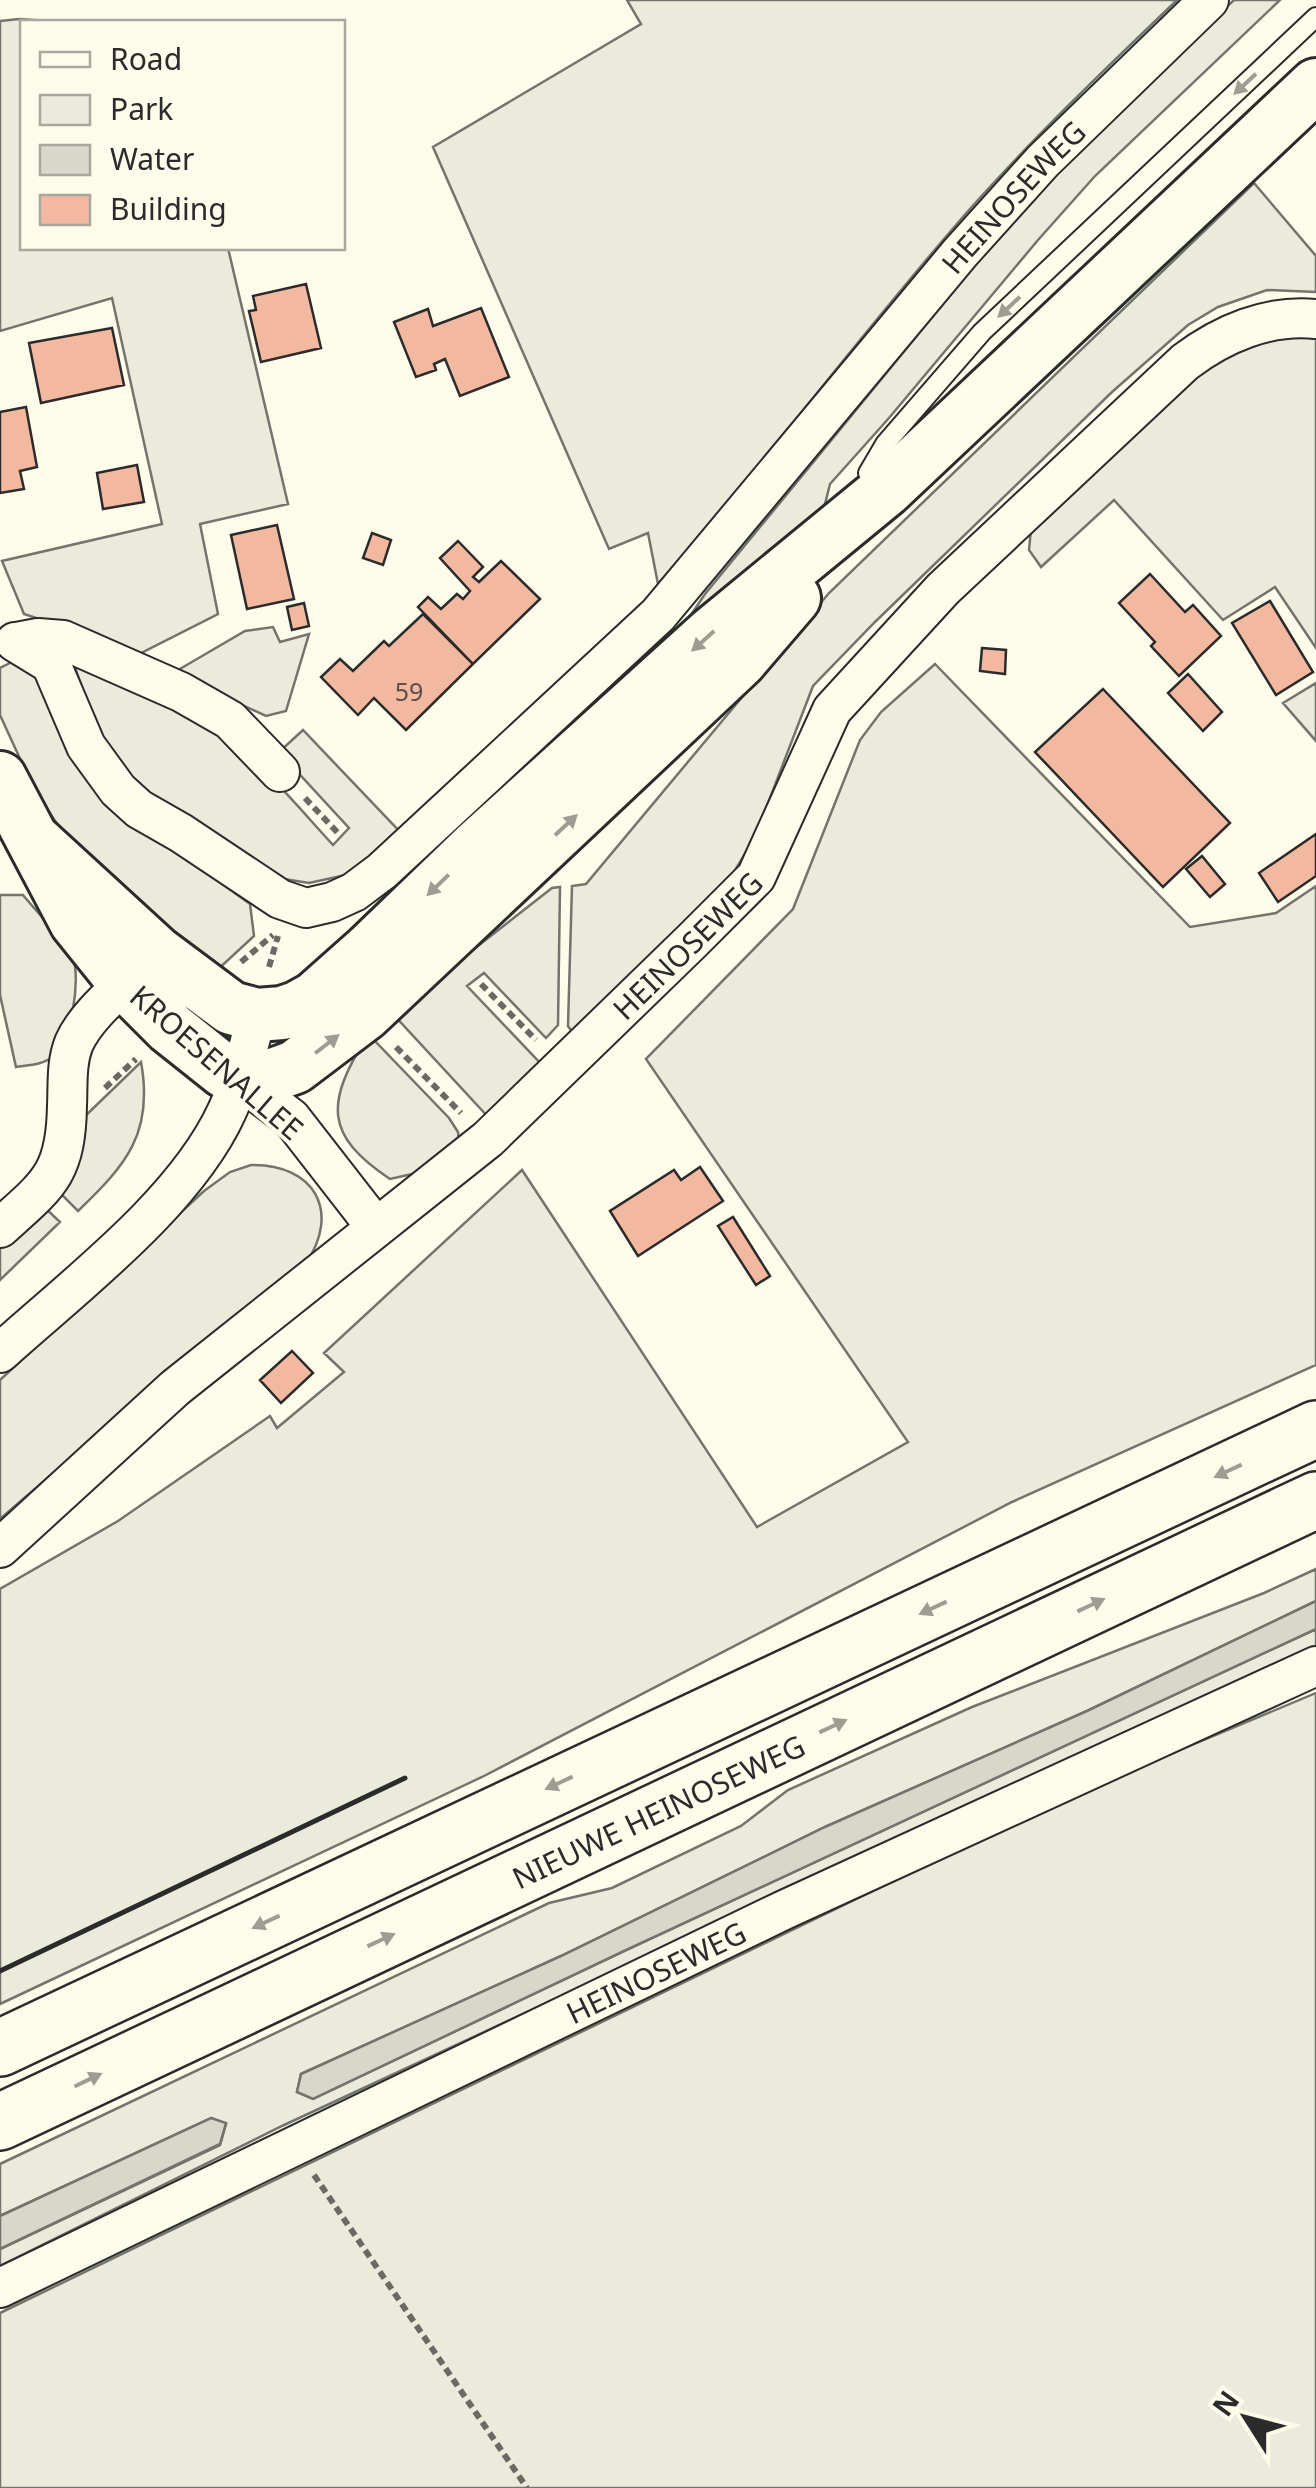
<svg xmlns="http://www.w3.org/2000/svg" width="1316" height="2488" font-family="'Noto Sans',sans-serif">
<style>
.green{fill:#ecebdb;stroke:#74746e;stroke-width:2.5}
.water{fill:#d8d7c9;stroke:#74746e;stroke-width:2.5}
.building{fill:#f2b8a0;stroke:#2b2b2b;stroke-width:2.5}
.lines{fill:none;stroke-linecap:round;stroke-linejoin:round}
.lane-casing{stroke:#2b2b2b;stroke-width:22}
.street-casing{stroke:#2b2b2b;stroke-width:42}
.secondary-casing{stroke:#2b2b2b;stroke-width:58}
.highway-casing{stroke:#2b2b2b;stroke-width:60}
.path{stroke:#6a6964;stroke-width:6;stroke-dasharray:8 5;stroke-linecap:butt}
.lane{stroke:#fdfbea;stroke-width:18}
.street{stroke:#fdfbea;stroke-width:38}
.secondary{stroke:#fdfbea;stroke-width:52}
.highway{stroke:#fdfbea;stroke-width:55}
.wall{stroke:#2b2b2b;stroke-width:5}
.oneway{fill:#9e9d94}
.labels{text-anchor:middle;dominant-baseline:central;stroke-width:8;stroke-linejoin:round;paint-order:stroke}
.number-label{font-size:25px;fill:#5d4e48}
.street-label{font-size:30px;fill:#2b2b2b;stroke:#fdfbea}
</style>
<rect width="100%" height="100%" fill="#fdfbea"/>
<!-- green -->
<path class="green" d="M627 0H1177C1106 68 1035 136 969 210 862 332 766 462 658 584L648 533 609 549 433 147 641 24Z
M1234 0H1280L1095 176 1038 240 889 418 830 484 823 512 666 652 705 594 998 237 1092 134Z
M19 19 63 22H22V248H228L288 504 200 524 218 614 135 656 85 634 24 614 2 561 162 524 112 298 0 331V21Z
M1254 183 1316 256V292L1267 290 1218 307 1188 325 1112 392 875 622 813 686 755 837 734 872 575 1036 568 1026 572 886 586 884 829 593Z
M1285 335H1316V648L1275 587 1223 620 1114 500 1041 567 1029 550 1031 529 1193 376 1234 350Z
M273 627 280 642 309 634 286 711 266 716 173 673 245 631Z
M71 656C121 681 178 701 223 735 264 765 298 807 333 845L349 828 279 752 303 730 402 834 355 873 309 883 278 878 141 793 100 739Z
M12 662 27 667 39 679 68 751 101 798 145 834 195 864 250 904 254 936 214 973 68 841 33 787 0 715V668Z
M935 664 1190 927 1276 913 1316 886V1365L1012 1502 482 1777 0 2004V1589L118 1521 270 1416 277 1428 344 1372 324 1353 522 1170 757 1527 908 1442 646 1059 793 909 860 740 881 712Z
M1316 683V741L1283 703Z
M560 887 558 1025 546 1038 484 973 467 986 543 1066 490 1119 392 1013 552 888Z
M0 895H23C35 910 67 943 73 958 81 979 71 1042 54 1056 43 1065 29 1065 16 1067L0 995Z
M366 1038H372L449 1118 458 1132 459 1142 421 1172 390 1179C324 1135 326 1103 366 1038Z
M141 1062C154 1133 126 1165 78 1211L57 1190 80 1121Z
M251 1165C314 1164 342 1211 305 1265L203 1344 0 1519V1380L204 1191 230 1172Z
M41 1204 60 1222 0 1280V1243Z
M1316 1569V1601L1087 1711 825 1827 561 1956 301 2074 297 2092 313 2099 624 1951 1316 1629V1645L282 2126 0 2266V2249L220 2145 226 2124 211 2118 0 2216V2164L549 1903 612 1888 741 1826 788 1790 972 1707 1264 1593Z
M1316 1693V2488H0V2313L1065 1798Z"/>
<!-- water -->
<path class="water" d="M1316 1601V1629L624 1951 313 2099 297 2092 301 2074 561 1956 825 1827 1087 1711Z
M211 2118 226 2123 220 2144 0 2249V2216Z"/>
<!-- building -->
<path class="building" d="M306 284 321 348 261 362 249 311 256 310 253 296Z
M481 308 509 377 460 396 445 359 434 364 436 370 416 377 394 322 428 309 433 326Z
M112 328 124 385 41 403 29 343Z
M26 407 37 467 20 471 24 489 0 493V412Z
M137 465 144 502 103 509 97 473Z
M277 525 294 599 247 609 231 535Z
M372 533 391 540 383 565 363 558Z
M458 541 483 567 473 577 479 582 501 561 540 599 473 664 418 607 428 597 441 609 457 594 463 599 470 591 440 558Z
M1150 574 1185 612 1193 605 1221 636 1179 676 1151 646 1155 642 1119 603Z
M1270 601 1313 672 1276 695 1232 623Z
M304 603 309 626 292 630 287 607Z
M423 614 473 664 406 730 374 698 358 715 321 677 340 659 353 671 384 641 389 646Z
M982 648 1006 650 1005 674 980 671Z
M1188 674 1222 712 1203 731 1168 693Z
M1103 689 1230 823 1163 887 1035 752Z
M1316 834V876L1278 902 1259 873Z
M1202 856 1225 884 1210 897 1186 869Z
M700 1167 723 1201 638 1256 610 1211 674 1170 681 1180Z
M733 1217 770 1276 756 1285 718 1226Z
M292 1351 313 1373 281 1403 260 1380Z"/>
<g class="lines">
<defs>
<path id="lane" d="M882 486 868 473 885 444 982 332 1316 17"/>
<g id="street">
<path id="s1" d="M15 642 51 664 86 746 118 790 139 809 181 833 280 899 306 908 332 902 354 892 382 871 658 615 960 253 1043 161 1209 0"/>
<path d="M17 642 38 638 63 640 181 692 230 720 280 772"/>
<path d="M238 1078 291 1118 375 1226"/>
<path d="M0 1228C49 1184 66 1174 67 1105 68 1084 66 1063 74 1043 87 1014 119 990 141 967"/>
<path d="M0 1353C74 1286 185 1203 227 1111 241 1081 248 1047 257 1015"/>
<path id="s2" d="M0 1548 175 1388 488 1139 691 942 756 877 832 710 943 589 1185 362C1222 334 1268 314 1316 319"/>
<path id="s3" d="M0 2288 784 1910 1316 1666"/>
</g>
<path id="secondary" d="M0 778 76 922 125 983 170 1028 224 1071 238 1078 270 1076 295 1067 365 1014 740 661 794 598
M36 842 156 952 231 1008 257 1015 282 1013 297 1008 315 998 369 950 477 846 712 633 886 490 1316 85"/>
<g id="highway">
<path d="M0 2048 1316 1429"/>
<path id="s4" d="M0 2122 1316 1500"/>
</g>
</defs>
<!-- lane casing -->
<use href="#lane" class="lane-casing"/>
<!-- street casing -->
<use href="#street" class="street-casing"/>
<!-- secondary casing -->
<use href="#secondary" class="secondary-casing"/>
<!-- highway casing -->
<use href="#highway" class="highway-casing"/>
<!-- path -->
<path class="path" d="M305 798 338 833
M241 962 273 935
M269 967 278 936
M481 984 536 1040
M396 1047 461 1113
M105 1088 136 1059
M314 2175 527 2488"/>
<!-- lane -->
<use href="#lane" class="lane"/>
<!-- street -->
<use href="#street" class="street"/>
<!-- secondary -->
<use href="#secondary" class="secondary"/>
<!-- highway -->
<use href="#highway" class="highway"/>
<!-- wall -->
<path class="wall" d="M0 1971 405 1778"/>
</g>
<!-- one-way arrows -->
<defs><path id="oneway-solid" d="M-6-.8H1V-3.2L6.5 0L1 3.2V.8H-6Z" transform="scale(2.5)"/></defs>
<g class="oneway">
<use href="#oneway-solid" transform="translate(1245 84) rotate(137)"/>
<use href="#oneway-solid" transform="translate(1009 307) rotate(137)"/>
<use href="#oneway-solid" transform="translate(703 641) rotate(138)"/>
<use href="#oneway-solid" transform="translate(566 825) rotate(-43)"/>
<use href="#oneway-solid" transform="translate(438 885) rotate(136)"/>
<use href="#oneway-solid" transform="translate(327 1044) rotate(-38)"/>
<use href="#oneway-solid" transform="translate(1228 1471) rotate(155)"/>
<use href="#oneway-solid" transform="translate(1091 1605) rotate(-25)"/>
<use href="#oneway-solid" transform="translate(933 1608) rotate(155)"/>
<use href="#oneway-solid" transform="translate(833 1726) rotate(-25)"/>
<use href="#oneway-solid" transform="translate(559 1783) rotate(155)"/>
<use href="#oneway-solid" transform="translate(266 1922) rotate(155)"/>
<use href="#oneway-solid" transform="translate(381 1940) rotate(-25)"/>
<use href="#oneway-solid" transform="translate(88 2080) rotate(-26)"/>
</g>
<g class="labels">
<!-- number labels -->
<g class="number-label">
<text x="409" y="691">59</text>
</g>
<!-- street labels -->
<g class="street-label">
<text stroke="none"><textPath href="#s1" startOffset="1420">HEINOSEWEG</textPath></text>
<text stroke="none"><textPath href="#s2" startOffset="915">HEINOSEWEG</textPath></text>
<text transform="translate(217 1062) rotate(41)">KROESENALLEE</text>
<text stroke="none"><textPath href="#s4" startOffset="728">NIEUWE HEINOSEWEG</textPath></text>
<text stroke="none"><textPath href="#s3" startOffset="728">HEINOSEWEG</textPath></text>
</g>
</g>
<!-- legend -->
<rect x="20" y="20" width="325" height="230" fill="#fdfbea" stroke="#a9a89e" stroke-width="2.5"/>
<rect x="40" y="52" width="50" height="15" fill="#fdfbea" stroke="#a9a89e" stroke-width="2.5"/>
<text x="110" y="70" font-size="30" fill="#2b2b2b">Road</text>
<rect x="40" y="95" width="50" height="30" fill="#ecebdb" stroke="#a9a89e" stroke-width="2.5"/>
<text x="110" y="120" font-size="30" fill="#2b2b2b">Park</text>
<rect x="40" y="145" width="50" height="30" fill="#d8d7c9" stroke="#a9a89e" stroke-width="2.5"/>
<text x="110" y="170" font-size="30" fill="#2b2b2b">Water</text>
<rect x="40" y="195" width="50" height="30" fill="#f2b8a0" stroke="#a9a89e" stroke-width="2.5"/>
<text x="110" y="220" font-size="30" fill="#2b2b2b">Building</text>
<!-- north arrow -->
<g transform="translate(1246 2418) rotate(306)" stroke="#fdfbea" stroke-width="8" paint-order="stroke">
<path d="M0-8L18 38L0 25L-18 38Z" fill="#2b2b2b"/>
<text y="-15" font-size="28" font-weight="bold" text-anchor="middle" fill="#2b2b2b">N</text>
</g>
</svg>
